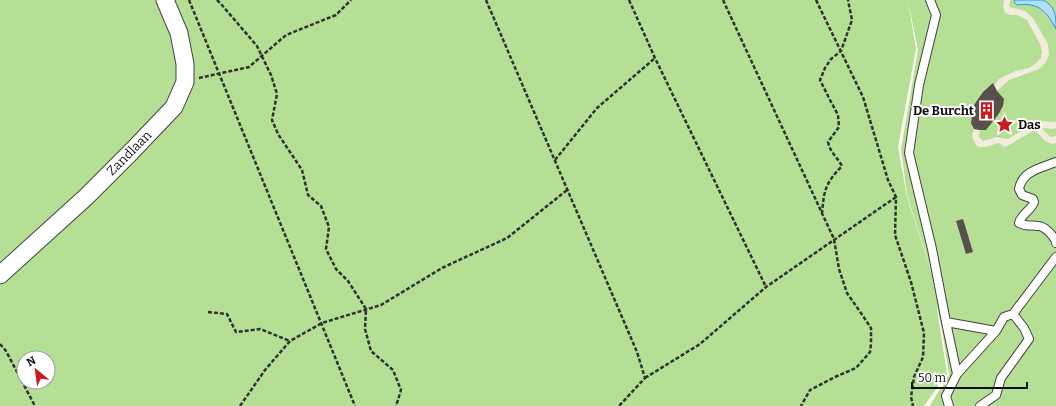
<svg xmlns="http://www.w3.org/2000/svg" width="1056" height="406" font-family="Bitter,serif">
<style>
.forest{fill:#b5df94;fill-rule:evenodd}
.plaza{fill:#f1ecde}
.water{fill:#b0defb;stroke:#3194d8}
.building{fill:#58504a}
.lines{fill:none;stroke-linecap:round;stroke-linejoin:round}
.service-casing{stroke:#424242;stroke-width:10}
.minor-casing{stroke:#424242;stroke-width:19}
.path{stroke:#313131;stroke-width:2.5;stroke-dasharray:4 2;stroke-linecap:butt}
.service{stroke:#fff;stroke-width:8}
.minor{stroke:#fff;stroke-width:17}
.labels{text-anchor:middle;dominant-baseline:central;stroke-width:4;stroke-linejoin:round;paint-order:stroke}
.poi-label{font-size:13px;font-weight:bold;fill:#0f0f0f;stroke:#fff;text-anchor:end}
.street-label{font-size:13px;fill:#0f0f0f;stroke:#fff}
</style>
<rect width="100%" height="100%" fill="#fffcf0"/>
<!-- forest -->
<path class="forest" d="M0 0H1056V406H931L930 405 949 375 942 330 936 302 947 374 924 406H0ZM908 1 918 50 901 149 907 195 932 274 934 291 932 275 907 197 898 147 916 49ZM24 358H48V382H24Z"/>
<!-- plaza -->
<path class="plaza" d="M1004 0H1011L1009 4 1010 7 1025 11 1033 18 1048 44 1049 55 1046 62 1039 69 1009 80 997 91 994 86 999 79 1015 71 1029 68 1036 63 1041 58 1042 51 1040 44 1027 20 1017 15H1010L1005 13 1003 6Z
M1039 121 1056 122V128L1053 129 1042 128 1048 135 1051 137 1056 136V143L1052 144 1044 140 1035 130 1005 147 998 143 986 147H979L976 145 973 139 972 135 974 129 980 130 979 137 983 141 996 137 1008 139Z"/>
<!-- water -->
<path class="water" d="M1015 0H1043C1056 7 1056 16 1056 29 1047 12 1039 2 1017 5L1014 2Z"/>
<!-- building -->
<path class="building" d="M993 83 997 91 1004 99 1003 106 998 115 986 130H980L974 129 971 123 974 105 983 92Z
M963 219 973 252 966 254 956 221Z"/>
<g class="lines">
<defs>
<path id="service" d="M930 0 936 15 919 85 909 153 932 249 946 322
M1056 162C1041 168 1022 171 1019 189L1022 195 1033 199 1034 202C1031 211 1021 214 1019 223 1030 228 1028 224 1038 226 1045 226 1055 237 1056 243
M957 374 996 331
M949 406 946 396 957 374 946 322 996 331 1004 317 1013 314 1056 257
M980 406 996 395 1001 378 1029 339 1024 328 1013 314"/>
<path id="minor" d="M0 275 86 197 131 152 174 107 185 82V64L179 33 165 0"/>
</defs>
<!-- service casing -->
<use href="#service" class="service-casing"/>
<!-- minor casing -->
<use href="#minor" class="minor-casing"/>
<!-- path -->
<path class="path" d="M189 0 355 406
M217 0 221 4 257 46 271 75 277 94 272 120 278 134 302 170 308 195 321 206 329 227 326 249 336 269 348 281 366 309 365 329 371 351 393 370 401 390 396 406
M486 0 637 352 645 378 619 406
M629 0 655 58 766 287
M723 0 834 239 839 269 847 293 863 316 871 328V344L870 352 856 368 835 377 810 390 801 406
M816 0 863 97 888 180 896 197 895 235 911 282 924 333 923 357 914 377 911 397 913 406
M199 78 249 67 286 35 336 15 351 0
M555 160 597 108 655 58
M822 214C824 190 825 184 842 166 837 157 830 152 828 142L839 127 838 115 830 100 820 80 825 68 831 59 841 51 852 20 848 0
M208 312 227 314 236 332 260 329 290 341
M0 344 6 351 35 406
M645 378 700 344 766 287 896 197
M240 406 265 370 290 341 322 323 381 305 442 268 507 238 567 190"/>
<!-- service -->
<use href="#service" class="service"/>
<!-- minor -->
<use href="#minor" class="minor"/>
</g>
<!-- icons -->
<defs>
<symbol id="building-bare" viewBox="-9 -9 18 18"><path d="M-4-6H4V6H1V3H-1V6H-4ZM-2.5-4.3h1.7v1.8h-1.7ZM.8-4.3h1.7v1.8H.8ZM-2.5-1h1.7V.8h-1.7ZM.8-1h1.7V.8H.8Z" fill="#cb1b22" stroke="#fff" stroke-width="2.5" paint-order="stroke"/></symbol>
<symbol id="sight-bare" viewBox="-9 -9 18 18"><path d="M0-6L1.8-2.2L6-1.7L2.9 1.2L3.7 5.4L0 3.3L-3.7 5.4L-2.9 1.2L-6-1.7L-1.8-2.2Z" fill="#cb1b22" stroke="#fff" stroke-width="2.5" paint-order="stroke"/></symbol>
</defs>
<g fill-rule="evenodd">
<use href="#building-bare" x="974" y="98" width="25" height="25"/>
<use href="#sight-bare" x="992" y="112" width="25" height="25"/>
</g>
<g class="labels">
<!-- poi labels -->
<g class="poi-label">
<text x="974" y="110">De Burcht</text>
<text x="1018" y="124" text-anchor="start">Das</text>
</g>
<!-- street labels -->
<g class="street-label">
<text transform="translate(129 153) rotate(-45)">Zandlaan</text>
</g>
</g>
<!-- north arrow -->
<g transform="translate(36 370) rotate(331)"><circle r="19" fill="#ffffff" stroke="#9f9f9f"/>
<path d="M0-3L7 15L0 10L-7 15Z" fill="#cb1b22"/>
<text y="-6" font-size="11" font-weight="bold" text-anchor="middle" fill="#0f0f0f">N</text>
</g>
<!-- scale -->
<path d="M912 382v6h115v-6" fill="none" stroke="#0f0f0f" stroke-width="2"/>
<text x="918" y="382" font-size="12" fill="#0f0f0f" stroke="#ffffff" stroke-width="3" paint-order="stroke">50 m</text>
</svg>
